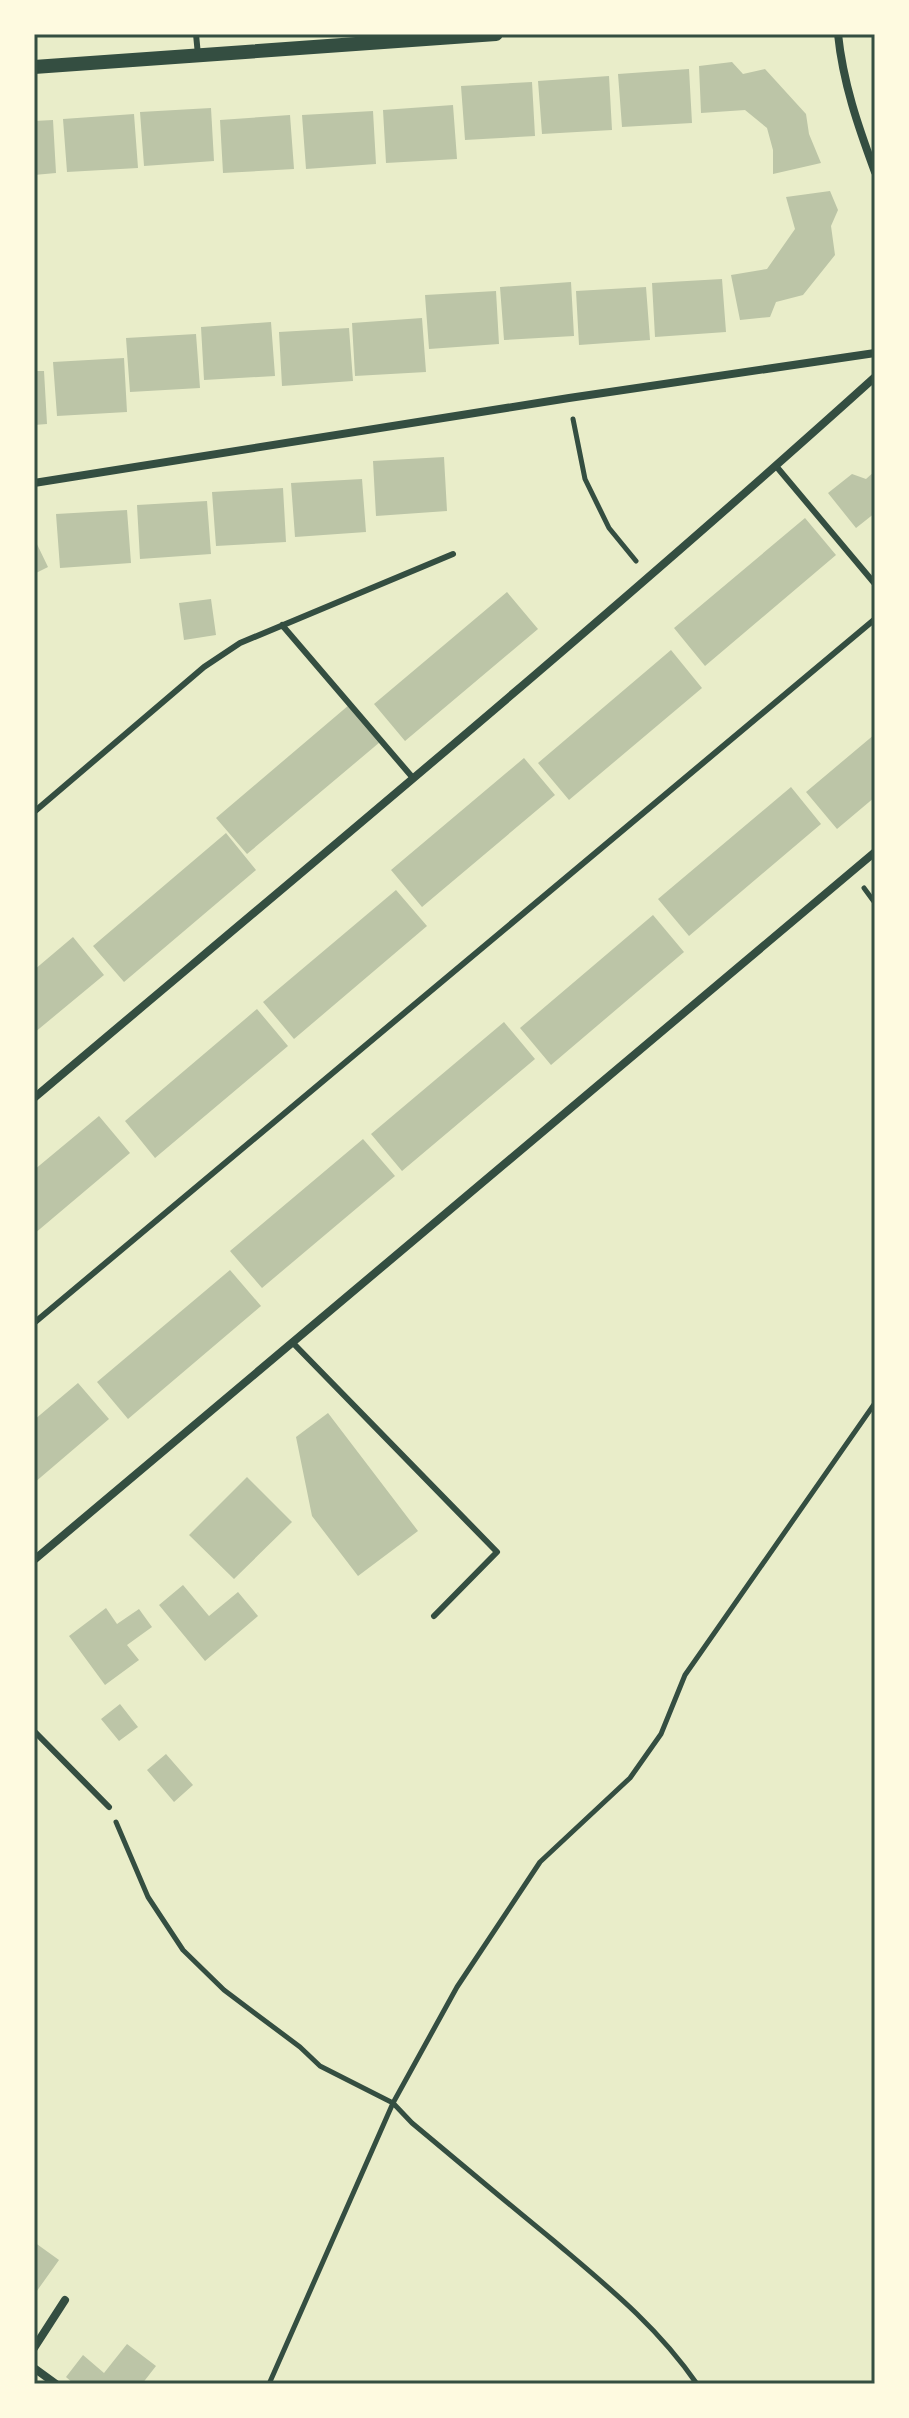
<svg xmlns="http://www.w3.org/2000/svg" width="909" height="2418" font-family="Quicksand,sans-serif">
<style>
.building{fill:#bcc5a7}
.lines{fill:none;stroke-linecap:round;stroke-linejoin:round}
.path{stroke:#344e41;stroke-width:5}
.service{stroke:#344e41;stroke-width:6}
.minor{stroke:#344e41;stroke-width:8}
.tertiary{stroke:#344e41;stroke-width:14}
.neatline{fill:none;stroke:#344e41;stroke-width:3}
</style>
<rect width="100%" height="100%" fill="#e9edc9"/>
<!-- building -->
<path class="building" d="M732 62 743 74 765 69 806 114 809 134 821 163 773 174V150L767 128 745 110 701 113 699 66Z
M689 69 692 123 622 127 618 74Z
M609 76 612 130 542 134 538 81Z
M532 82 535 136 465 140 461 86Z
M453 105 457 159 386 163 383 110Z
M211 108 214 161 144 166 140 112Z
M373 111 376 164 306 169 302 115Z
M134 114 138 168 67 172 63 119Z
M290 115 294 169 223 173 220 120Z
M53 120 56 173 34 175V121Z
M830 191 838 210 831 226 835 255 803 295 776 302 770 317 740 320 731 275 767 269 795 229 786 197Z
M722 279 726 332 655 337 652 283Z
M571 282 574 336 504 340 500 287Z
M646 287 650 340 579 345 576 291Z
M496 291 499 344 429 349 425 295Z
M422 318 426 372 355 376 352 323Z
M271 322 275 376 204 380 201 327Z
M349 328 353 381 282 386 279 332Z
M196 334 200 388 130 392 126 338Z
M124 358 127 412 57 416 53 362Z
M34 371H44L47 424 34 425Z
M444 457 447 511 376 516 373 461Z
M875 471V513L856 528 828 493 852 474 866 479Z
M362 479 366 532 295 537 291 483Z
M283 488 286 542 216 546 212 492Z
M207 501 211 554 140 559 137 505Z
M127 510 131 563 60 568 56 514Z
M805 518 836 555 705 666 674 628Z
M34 538 48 567 34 574Z
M507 592 538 629 405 741 374 704Z
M211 599 216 635 184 640 179 603Z
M671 650 702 688 569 800 538 763Z
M349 705 380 742 247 854 216 818Z
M875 734V797L837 829 806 792Z
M524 758 555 795 422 907 391 870Z
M791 787 821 824 689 936 658 899Z
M226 833 256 870 124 982 93 946Z
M396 890 427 926 294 1039 263 1002Z
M653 915 684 952 551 1065 520 1028Z
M73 937 104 975 34 1033V970Z
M257 1009 288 1046 155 1158 125 1121Z
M504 1022 535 1059 402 1171 371 1134Z
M99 1116 130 1153 34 1234V1170Z
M363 1139 395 1176 262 1288 230 1251Z
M230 1270 261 1306 128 1419 97 1382Z
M78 1383 109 1419 34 1483V1420Z
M328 1413 418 1531 358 1576 312 1516 296 1437Z
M247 1477 292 1522 234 1579 189 1535Z
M183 1585 209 1616 238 1592 258 1616 205 1661 159 1605Z
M106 1608 117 1624 139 1609 152 1627 127 1645 139 1660 105 1685 69 1636Z
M120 1704 138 1727 119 1741 101 1719Z
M166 1754 193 1785 174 1802 147 1770Z
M34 2242 59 2260 34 2295Z
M127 2344 156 2366 142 2384H74L66 2377 83 2355 104 2373Z"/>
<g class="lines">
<!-- path -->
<path class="path" d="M573 419 585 479 609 528 636 561
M864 888 875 903
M116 1822 148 1897 183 1950 224 1990 300 2047 320 2066 393 2103 412 2123C459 2162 506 2202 554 2241 607 2286 657 2326 697 2384
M269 2384 393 2103 457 1987 540 1862 630 1778 661 1734 685 1675 875 1403"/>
<!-- service -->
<path class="service" d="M196 34 198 55
M776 466 875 584
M282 625 413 778
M34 812 204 667 240 643 453 554
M34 1323 875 619
M292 1342 497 1552 434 1616
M34 1731 109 1807"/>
<!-- minor -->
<path class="minor" d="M838 34C843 83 858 126 875 172
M34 483 569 398 875 353
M34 1098C316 860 601 624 875 377
M34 1560 875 852
M34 2348 65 2300
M34 2368 56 2384"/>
<!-- tertiary -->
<path class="tertiary" d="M34 67 496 34"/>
</g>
<!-- border -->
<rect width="909" height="2418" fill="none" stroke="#fefae0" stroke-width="72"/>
<rect x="36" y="36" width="837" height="2346" class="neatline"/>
</svg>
